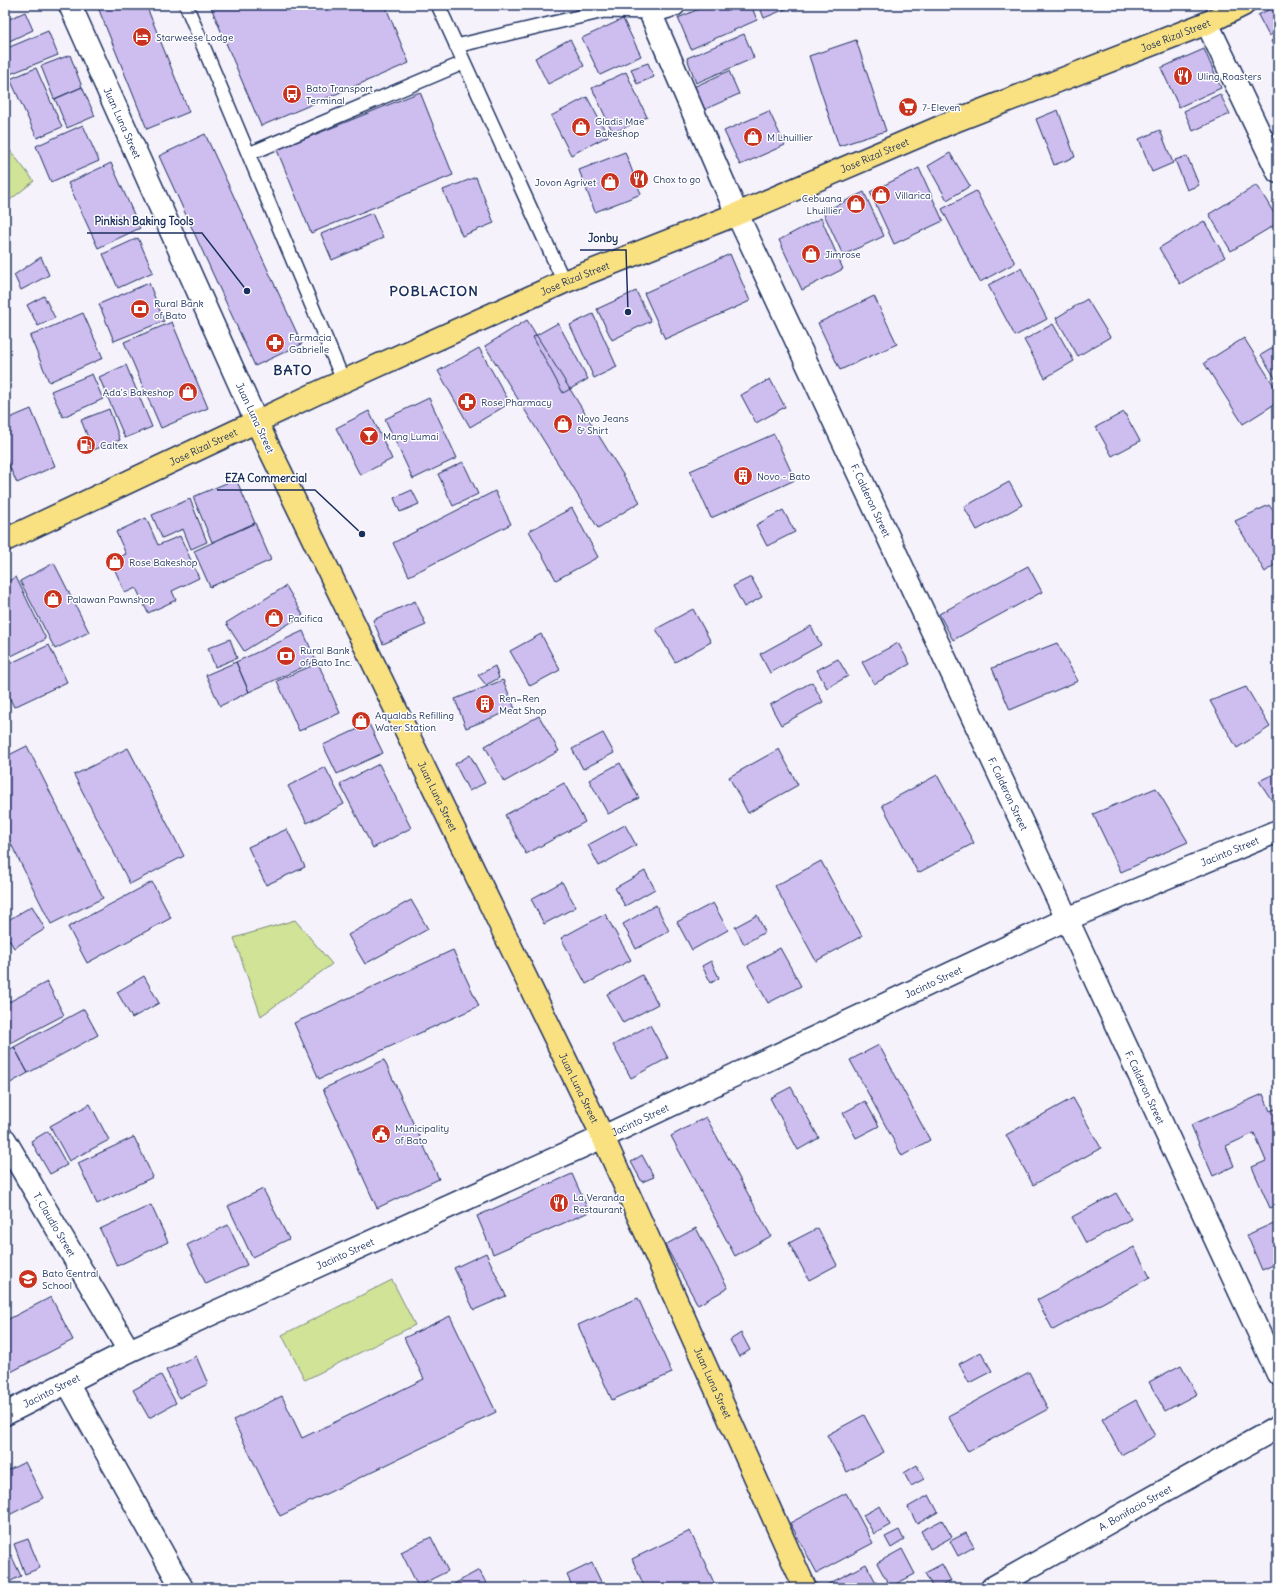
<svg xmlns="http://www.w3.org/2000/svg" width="1283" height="1593" font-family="Delius,sans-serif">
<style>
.green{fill:#d1e397;stroke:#76897a}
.building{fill:#cebeef;stroke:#1b2f5e}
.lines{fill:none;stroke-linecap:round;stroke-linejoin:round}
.lane-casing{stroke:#1b2f5e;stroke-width:16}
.street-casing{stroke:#1b2f5e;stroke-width:25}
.secondary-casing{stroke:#1b2f5e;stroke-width:25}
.primary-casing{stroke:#1b2f5e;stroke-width:25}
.lane{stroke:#fff;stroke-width:13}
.street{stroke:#fff;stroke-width:22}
.secondary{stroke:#fff;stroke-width:22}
.primary{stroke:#f9e181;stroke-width:22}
.labels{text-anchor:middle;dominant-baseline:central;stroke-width:3;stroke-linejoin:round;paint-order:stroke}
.street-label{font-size:10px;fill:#1b2f5e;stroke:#fff}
.poi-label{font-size:10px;fill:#1b2f5e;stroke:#fff;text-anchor:start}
.district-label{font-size:14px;font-weight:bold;letter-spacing:1px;fill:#1b2f5e;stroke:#fff}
.leader{fill:none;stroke:#1b2f5e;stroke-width:1.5}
.callout-dot{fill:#1b2f5e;stroke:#fff;stroke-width:1.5}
.callout-label{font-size:11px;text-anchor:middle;font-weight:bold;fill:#1b2f5e;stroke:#fff;stroke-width:3;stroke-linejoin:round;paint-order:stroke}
</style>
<rect width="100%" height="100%" fill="#f5f2fc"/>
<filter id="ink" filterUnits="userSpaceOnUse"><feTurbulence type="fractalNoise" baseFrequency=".025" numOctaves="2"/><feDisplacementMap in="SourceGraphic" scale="8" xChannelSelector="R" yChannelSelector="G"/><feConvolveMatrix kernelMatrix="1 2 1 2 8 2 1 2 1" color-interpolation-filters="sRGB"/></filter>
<g filter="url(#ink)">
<!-- green -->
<path class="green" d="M5 144 34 181 5 204Z
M295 920 332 964 261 1016 234 938Z
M392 1280 415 1325 305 1380 282 1335Z"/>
<!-- building -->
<path class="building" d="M97 5H146L189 112 147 129Z
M210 5H385L409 63 261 126Z
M708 5H751L757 20 691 49 678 18Z
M759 5H795L764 18Z
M1278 5V31L1269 36 1258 15Z
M25 12 33 30 5 43V21Z
M623 19 641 56 600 75 582 38Z
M48 31 58 55 5 76V49Z
M744 34 754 58 696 83 687 58Z
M1278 37V56L1271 41Z
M570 39 584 66 548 84 535 58Z
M856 40 886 131 839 146 809 56Z
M1204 49 1221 88 1179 107 1161 68Z
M70 55 82 87 54 99 41 66Z
M648 63 654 77 637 84 631 69Z
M36 68 62 127 37 138 10 79Z
M729 71 739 94 699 112 689 89Z
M626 72 647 117 613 133 592 88Z
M82 87 95 116 67 128 55 99Z
M420 92 453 175 311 233 277 150Z
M1220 94 1230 114 1193 131 1184 111Z
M587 97 608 136 571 155 551 116Z
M1058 110 1075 157 1054 165 1036 119Z
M769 111 785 145 740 165 724 131Z
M83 125 99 161 51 182 36 146Z
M1160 130 1173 163 1152 172 1139 139Z
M205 134 302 344 255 366 159 156Z
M625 152 641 194 595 212 579 170Z
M950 153 970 186 947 200 928 166Z
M1187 156 1199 185 1187 190 1175 160Z
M111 163 140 228 98 248 68 183Z
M919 168 943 221 894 244 870 192Z
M476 177 494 223 462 236 443 190Z
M1257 185 1278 220V223L1231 251 1209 214Z
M976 191 1015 263 980 282 942 209Z
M864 192 884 236 843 255 823 212Z
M372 213 383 238 332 260 321 234Z
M821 218 843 269 802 290 779 240Z
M1204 221 1225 257 1180 284 1159 248Z
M138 238 153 272 118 288 103 254Z
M730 254 750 301 665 339 644 293Z
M41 257 49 275 21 290 14 275Z
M1021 268 1047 319 1015 336 988 285Z
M149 283 164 321 114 341 99 304Z
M636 291 651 321 612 340 597 309Z
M44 296 55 318 38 326 27 305Z
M874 296 897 344 840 370 818 323Z
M1087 299 1110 337 1078 356 1056 318Z
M83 313 103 358 49 382 30 336Z
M593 314 617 367 594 378 570 325Z
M527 320 640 502 598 528 485 346Z
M172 322 208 408 161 428 124 342Z
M558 323 588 379 563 393 533 337Z
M1053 324 1074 361 1045 378 1024 340Z
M1244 338 1278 392V402L1243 424 1204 363Z
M1278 345V377L1275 378 1261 355Z
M479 348 510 403 470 427 438 371Z
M126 365 152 427 125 438 99 377Z
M92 374 103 399 63 417 51 391Z
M770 379 785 407 756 423 741 395Z
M429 398 457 458 413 479 385 419Z
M31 409 55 466 17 483 5 457V420Z
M109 409 120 440 93 450 81 420Z
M369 411 392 459 360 475 336 428Z
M1124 412 1140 441 1112 456 1096 427Z
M774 434 795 480 711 518 690 471Z
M463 462 478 494 453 506 438 474Z
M236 479 255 523 212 542 193 497Z
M1009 482 1022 505 977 530 964 507Z
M412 490 419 504 400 512 394 498Z
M495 491 511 524 409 576 393 543Z
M190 499 207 542 191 549 183 529 162 538 152 515Z
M1269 505 1278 518V562L1265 572 1235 521Z
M572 508 598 557 556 580 529 531Z
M783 510 795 532 767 546 756 525Z
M146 518 158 545 180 536 199 578 172 591 176 600 148 613 136 588 125 593 111 561 126 554 116 532Z
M255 523 271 560 210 587 194 551Z
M54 563 89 632 55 649 20 581Z
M1028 566 1042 592 953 640 939 614Z
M16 577 46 639 5 659V583Z
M751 577 762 597 744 607 733 586Z
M286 586 303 615 244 651 226 623Z
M415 601 426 625 383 644 373 620Z
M693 609 711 642 675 662 656 629Z
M811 626 821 645 770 673 760 654Z
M303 631 316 661 249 692 236 662Z
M541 634 560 670 530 686 510 651Z
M230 639 237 658 215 667 208 648Z
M898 643 910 664 874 684 862 662Z
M1057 643 1078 681 1010 710 992 668Z
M49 645 67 682 14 707 5 689V666Z
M838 659 848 676 827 688 817 670Z
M236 662 249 692 220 706 206 675Z
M318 663 340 713 299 731 277 681Z
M495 666 499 678 486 685 478 675Z
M503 680 515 709 466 728 455 699Z
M812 682 823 702 781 725 770 705Z
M1246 687 1270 727 1237 748 1210 701Z
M539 716 559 751 504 782 485 746Z
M369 724 383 753 337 774 323 745Z
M603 733 614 753 583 769 572 749Z
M27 746 103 898 51 924 5 832V757Z
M128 748 184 856 130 884 74 775Z
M779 749 798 785 748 813 729 777Z
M470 755 485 783 469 791 455 764Z
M620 763 639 798 608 814 589 780Z
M379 764 411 828 373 848 340 784Z
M325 767 344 804 307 823 288 786Z
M1278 772V803L1275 805 1259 781Z
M937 775 974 843 918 873 882 805Z
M564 783 585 822 526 854 505 815Z
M1156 788 1188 842 1121 872 1093 814Z
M625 825 636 845 599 866 588 845Z
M287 829 305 867 266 885 248 847Z
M821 861 862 936 816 961 775 886Z
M645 871 655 889 625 906 615 888Z
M152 882 171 918 87 963 68 927Z
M562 882 576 907 544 924 531 899Z
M411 900 428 929 365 964 348 935Z
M713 903 728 930 692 950 677 922Z
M656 905 669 931 636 949 623 924Z
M32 906 45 929 14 948 5 933V922Z
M605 914 631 960 586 984 561 938Z
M757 915 765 932 744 944 735 927Z
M780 948 801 986 768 1003 748 966Z
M453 950 479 1006 319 1079 294 1023Z
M711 961 719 978 711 983 702 966Z
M642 975 658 1004 623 1023 607 994Z
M144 976 159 1003 132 1018 117 992Z
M47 982 64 1015 5 1046V1004Z
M84 1009 98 1035 28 1073 14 1047Z
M650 1025 668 1058 631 1078 613 1045Z
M879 1045 930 1140 902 1156 850 1060Z
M14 1047 28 1073 5 1086V1052Z
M384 1060 439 1179 377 1208 323 1089Z
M791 1087 819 1138 798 1150 770 1098Z
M1263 1094 1270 1111 1278 1108V1205L1270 1208 1252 1167 1266 1161 1254 1133 1226 1146 1234 1166 1213 1176 1191 1125Z
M1073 1098 1101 1148 1033 1185 1006 1135Z
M865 1101 879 1126 856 1138 843 1113Z
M90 1104 109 1140 69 1161 50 1126Z
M706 1117 771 1236 735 1256 671 1136Z
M48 1131 67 1165 50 1174 31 1141Z
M134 1137 153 1177 97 1204 78 1163Z
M642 1155 654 1177 642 1182 631 1162Z
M572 1174 589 1212 493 1254 477 1216Z
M263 1189 289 1239 252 1257 228 1206Z
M1116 1193 1131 1219 1086 1243 1072 1217Z
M151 1205 168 1242 117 1266 100 1229Z
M1278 1221V1263L1262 1270 1247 1235Z
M228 1225 247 1265 206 1284 187 1245Z
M696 1228 728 1288 698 1305 665 1245Z
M818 1228 837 1265 809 1280 789 1243Z
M1134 1247 1150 1277 1053 1330 1037 1300Z
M486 1253 506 1296 474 1310 454 1268Z
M51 1297 73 1340 5 1375V1321Z
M638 1298 672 1373 612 1400 578 1325Z
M450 1316 496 1412 280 1516 233 1420 282 1396 302 1438 424 1379 404 1338Z
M741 1333 750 1350 739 1357 730 1340Z
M981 1352 992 1371 969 1383 959 1364Z
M196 1356 208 1384 179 1398 166 1370Z
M1181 1365 1197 1394 1165 1411 1149 1382Z
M1029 1372 1048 1409 968 1452 948 1416Z
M161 1375 176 1403 149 1418 133 1390Z
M1136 1400 1155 1436 1121 1455 1102 1419Z
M864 1415 884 1452 847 1472 827 1435Z
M25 1462 43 1498 9 1515 5 1507V1472Z
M917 1465 924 1479 911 1486 904 1473Z
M846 1493 873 1543 817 1573 790 1523Z
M929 1495 938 1512 917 1524 908 1507Z
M880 1506 890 1525 874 1534 863 1515Z
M942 1520 952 1537 930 1549 921 1531Z
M899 1530 904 1540 891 1548 885 1537Z
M690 1531 716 1587 714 1588H645L632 1559Z
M966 1533 974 1547 958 1556 950 1541Z
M431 1537 448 1571 418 1586 401 1552Z
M28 1539 40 1568 25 1574 14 1544Z
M902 1549 915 1574 890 1587 877 1563Z
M11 1555 21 1576 5 1584V1558Z
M592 1563 604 1588H573L567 1575Z
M866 1564 879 1588H821Z
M942 1564 951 1581 938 1588H933L925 1573Z
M479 1570 489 1588H457L454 1584Z"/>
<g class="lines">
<defs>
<path id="lane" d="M186 5 343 380
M438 5 564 282
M456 46 604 11 650 12
M249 154 463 63"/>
<g id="street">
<path id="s1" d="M674 5 650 12 737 214 1067 919 1278 1374"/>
<path d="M1207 23 1278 172"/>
<path id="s2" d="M5 1140 129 1351"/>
<path d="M67 1382 182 1588"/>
<path id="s3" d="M5 1414 129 1351 603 1137 1067 919 1278 831"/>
<path id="s4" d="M992 1588 1278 1427"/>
</g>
<g id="secondary">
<path id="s5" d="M70 5 256 421"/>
</g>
<g id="primary">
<path id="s6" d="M256 421 603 1137 805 1588"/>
<path id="s7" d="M5 540 315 394 564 282 737 214 952 122 1207 23 1243 5"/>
</g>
</defs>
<!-- lane casing -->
<use href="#lane" class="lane-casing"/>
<!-- street casing -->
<use href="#street" class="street-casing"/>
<!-- secondary casing -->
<use href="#secondary" class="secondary-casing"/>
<!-- primary casing -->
<use href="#primary" class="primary-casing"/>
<!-- lane -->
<use href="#lane" class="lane"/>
<!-- street -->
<use href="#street" class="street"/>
<!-- secondary -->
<use href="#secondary" class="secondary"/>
<!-- primary -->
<use href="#primary" class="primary"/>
</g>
</g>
<!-- icons -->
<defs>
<symbol id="hotel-disc" viewBox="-11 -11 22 22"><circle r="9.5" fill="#c8321e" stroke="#fff"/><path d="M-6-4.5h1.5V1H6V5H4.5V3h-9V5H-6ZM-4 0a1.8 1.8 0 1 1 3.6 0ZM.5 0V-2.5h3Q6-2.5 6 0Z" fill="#fff"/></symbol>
<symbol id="restaurant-disc" viewBox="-11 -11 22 22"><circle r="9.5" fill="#c8321e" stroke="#fff"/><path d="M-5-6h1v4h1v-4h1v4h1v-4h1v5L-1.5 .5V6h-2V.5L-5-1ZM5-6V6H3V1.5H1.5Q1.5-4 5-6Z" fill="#fff"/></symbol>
<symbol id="bus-disc" viewBox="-11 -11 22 22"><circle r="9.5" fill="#c8321e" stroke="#fff"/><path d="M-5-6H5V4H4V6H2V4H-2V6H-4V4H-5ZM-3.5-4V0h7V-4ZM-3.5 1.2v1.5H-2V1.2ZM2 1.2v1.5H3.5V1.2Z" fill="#fff"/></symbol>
<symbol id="supermarket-disc" viewBox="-11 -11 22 22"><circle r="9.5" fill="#c8321e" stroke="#fff"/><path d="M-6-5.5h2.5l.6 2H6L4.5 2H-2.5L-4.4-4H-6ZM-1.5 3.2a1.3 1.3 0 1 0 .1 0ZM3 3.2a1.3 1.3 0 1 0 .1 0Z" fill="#fff"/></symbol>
<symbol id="shop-disc" viewBox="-11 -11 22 22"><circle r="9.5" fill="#c8321e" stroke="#fff"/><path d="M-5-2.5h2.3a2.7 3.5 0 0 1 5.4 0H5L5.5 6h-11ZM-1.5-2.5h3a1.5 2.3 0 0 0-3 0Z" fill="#fff"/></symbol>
<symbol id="bank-disc" viewBox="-11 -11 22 22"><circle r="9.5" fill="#c8321e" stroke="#fff"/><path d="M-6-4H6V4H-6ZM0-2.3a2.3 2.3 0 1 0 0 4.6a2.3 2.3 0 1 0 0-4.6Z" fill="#fff"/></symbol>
<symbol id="pharmacy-disc" viewBox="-11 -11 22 22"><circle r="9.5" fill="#c8321e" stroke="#fff"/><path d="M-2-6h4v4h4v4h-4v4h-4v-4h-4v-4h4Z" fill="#fff"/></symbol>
<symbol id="bar-disc" viewBox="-11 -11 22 22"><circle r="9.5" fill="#c8321e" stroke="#fff"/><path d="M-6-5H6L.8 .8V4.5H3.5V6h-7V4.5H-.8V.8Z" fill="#fff"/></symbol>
<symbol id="fuel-disc" viewBox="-11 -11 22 22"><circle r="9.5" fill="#c8321e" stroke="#fff"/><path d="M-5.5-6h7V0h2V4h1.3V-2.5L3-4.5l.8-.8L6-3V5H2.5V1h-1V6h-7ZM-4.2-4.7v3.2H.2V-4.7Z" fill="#fff"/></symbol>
<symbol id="building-disc" viewBox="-11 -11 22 22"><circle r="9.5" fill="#c8321e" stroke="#fff"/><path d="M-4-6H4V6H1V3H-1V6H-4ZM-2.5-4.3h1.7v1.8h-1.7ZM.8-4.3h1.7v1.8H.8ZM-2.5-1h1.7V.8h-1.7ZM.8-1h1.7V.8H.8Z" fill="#fff"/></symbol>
<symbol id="civic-disc" viewBox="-11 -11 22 22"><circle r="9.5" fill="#c8321e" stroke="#fff"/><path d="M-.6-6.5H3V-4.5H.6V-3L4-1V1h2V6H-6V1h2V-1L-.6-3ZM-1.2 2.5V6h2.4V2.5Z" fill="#fff"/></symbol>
<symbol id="school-disc" viewBox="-11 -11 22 22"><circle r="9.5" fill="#c8321e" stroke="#fff"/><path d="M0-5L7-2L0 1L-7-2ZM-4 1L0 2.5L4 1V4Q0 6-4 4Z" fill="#fff"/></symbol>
</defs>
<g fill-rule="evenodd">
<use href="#hotel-disc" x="131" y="26" width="22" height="22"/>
<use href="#restaurant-disc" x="1172" y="65" width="22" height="22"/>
<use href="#bus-disc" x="281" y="83" width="22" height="22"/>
<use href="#supermarket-disc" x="897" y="96" width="22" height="22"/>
<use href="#shop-disc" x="570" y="116" width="22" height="22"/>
<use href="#shop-disc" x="742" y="126" width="22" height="22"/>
<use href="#restaurant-disc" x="628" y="168" width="22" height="22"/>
<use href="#shop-disc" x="599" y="171" width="22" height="22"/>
<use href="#shop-disc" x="870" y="184" width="22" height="22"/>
<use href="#shop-disc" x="845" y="193" width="22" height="22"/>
<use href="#shop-disc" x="800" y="243" width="22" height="22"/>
<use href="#bank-disc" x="129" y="298" width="22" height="22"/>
<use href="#pharmacy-disc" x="264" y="332" width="22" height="22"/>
<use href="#shop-disc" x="177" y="381" width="22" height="22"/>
<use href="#pharmacy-disc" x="456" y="391" width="22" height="22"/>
<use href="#shop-disc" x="552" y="413" width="22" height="22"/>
<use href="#bar-disc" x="358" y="425" width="22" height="22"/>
<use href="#fuel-disc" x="75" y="434" width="22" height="22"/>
<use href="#building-disc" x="732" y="465" width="22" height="22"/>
<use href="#shop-disc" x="104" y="551" width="22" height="22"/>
<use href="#shop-disc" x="42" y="588" width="22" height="22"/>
<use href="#shop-disc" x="263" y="607" width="22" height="22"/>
<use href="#bank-disc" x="275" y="645" width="22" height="22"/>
<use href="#building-disc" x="474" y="693" width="22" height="22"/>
<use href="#shop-disc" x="350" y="710" width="22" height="22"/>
<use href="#civic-disc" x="370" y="1123" width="22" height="22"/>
<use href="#restaurant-disc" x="548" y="1192" width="22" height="22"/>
<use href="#school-disc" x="17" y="1268" width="22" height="22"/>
</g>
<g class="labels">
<!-- street labels -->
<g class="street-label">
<text stroke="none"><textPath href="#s7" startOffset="1275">Jose Rizal Street</textPath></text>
<text stroke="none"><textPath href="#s5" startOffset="129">Juan Luna Street</textPath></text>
<text stroke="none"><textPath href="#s7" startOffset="951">Jose Rizal Street</textPath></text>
<text stroke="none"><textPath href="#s7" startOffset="627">Jose Rizal Street</textPath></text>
<text transform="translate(255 418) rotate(65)">Juan Luna Street</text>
<text stroke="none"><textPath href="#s7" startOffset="219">Jose Rizal Street</textPath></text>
<text stroke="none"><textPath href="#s1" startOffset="561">F. Calderon Street</textPath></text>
<text stroke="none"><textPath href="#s1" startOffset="885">F. Calderon Street</textPath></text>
<text stroke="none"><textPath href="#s6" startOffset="417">Juan Luna Street</textPath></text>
<text stroke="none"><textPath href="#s3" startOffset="1348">Jacinto Street</textPath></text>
<text stroke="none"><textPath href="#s3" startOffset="1024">Jacinto Street</textPath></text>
<text stroke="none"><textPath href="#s1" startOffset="1209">F. Calderon Street</textPath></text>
<text stroke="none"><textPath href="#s6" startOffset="741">Juan Luna Street</textPath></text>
<text stroke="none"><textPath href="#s3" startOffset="700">Jacinto Street</textPath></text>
<text stroke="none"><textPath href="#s2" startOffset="98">T. Claudio Street</textPath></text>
<text stroke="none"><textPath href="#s3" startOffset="376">Jacinto Street</textPath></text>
<text stroke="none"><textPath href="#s6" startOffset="1065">Juan Luna Street</textPath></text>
<text stroke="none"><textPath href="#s3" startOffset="52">Jacinto Street</textPath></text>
<text stroke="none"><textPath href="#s4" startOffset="164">A. Bonifacio Street</textPath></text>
</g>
<!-- poi labels -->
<g class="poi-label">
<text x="156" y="37">Starweese Lodge</text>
<text x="1197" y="76">Uling Roasters</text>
<text x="306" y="88">Bato Transport<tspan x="306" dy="12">Terminal</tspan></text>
<text x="922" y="107">7-Eleven</text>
<text x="595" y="121">Gladis Mae<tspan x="595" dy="12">Bakeshop</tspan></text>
<text x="767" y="137">M Lhuillier</text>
<text x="653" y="179">Chox to go</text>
<text x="596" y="182" text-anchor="end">Jovon Agrivet</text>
<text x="895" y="195">Villarica</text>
<text x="842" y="198" text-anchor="end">Cebuana<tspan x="842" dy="12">Lhuillier</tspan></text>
<text x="825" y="254">Jimrose</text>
<text x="154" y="303">Rural Bank<tspan x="154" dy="12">of Bato</tspan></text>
<text x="289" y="337">Farmacia<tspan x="289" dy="12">Gabrielle</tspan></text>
<text x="174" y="392" text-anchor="end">Ada's Bakeshop</text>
<text x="481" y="402">Rose Pharmacy</text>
<text x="577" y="418">Novo Jeans<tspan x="577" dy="12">&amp; Shirt</tspan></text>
<text x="383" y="436">Mang Lumai</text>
<text x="100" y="445">Caltex</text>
<text x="757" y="476">Novo - Bato</text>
<text x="129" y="562">Rose Bakeshop</text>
<text x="67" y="599">Palawan Pawnshop</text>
<text x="288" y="618">Pacifica</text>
<text x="300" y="650">Rural Bank<tspan x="300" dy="12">of Bato Inc.</tspan></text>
<text x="499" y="698">Ren=Ren<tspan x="499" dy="12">Meat Shop</tspan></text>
<text x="375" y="715">Aqualabs Refilling<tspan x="375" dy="12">Water Station</tspan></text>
<text x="395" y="1128">Municipality<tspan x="395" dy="12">of Bato</tspan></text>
<text x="573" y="1197">La Veranda<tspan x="573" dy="12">Restaurant</tspan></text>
<text x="42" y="1273">Bato Central<tspan x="42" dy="12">School</tspan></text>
</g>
<!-- district labels -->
<g class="district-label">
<text x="434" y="291">POBLACION</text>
<text x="293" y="370">BATO</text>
</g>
</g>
<!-- callouts -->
<path class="leader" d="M247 291L202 233H87M628 312L626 250H580M362 534L315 490H217"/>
<g class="callout-dot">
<circle cx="247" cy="291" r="4"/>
<circle cx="628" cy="312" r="4"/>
<circle cx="362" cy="534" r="4"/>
</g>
<g class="callout-label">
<text x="144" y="225">Pinkish Baking Tools</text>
<text x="603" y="242">Jonby</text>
<text x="266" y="482">EZA Commercial</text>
</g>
<!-- margin -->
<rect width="1283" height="1593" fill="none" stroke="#fff" stroke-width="20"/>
<rect x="10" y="10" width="1263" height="1573" fill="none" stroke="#1b2f5e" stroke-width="1.5" filter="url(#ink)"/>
</svg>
